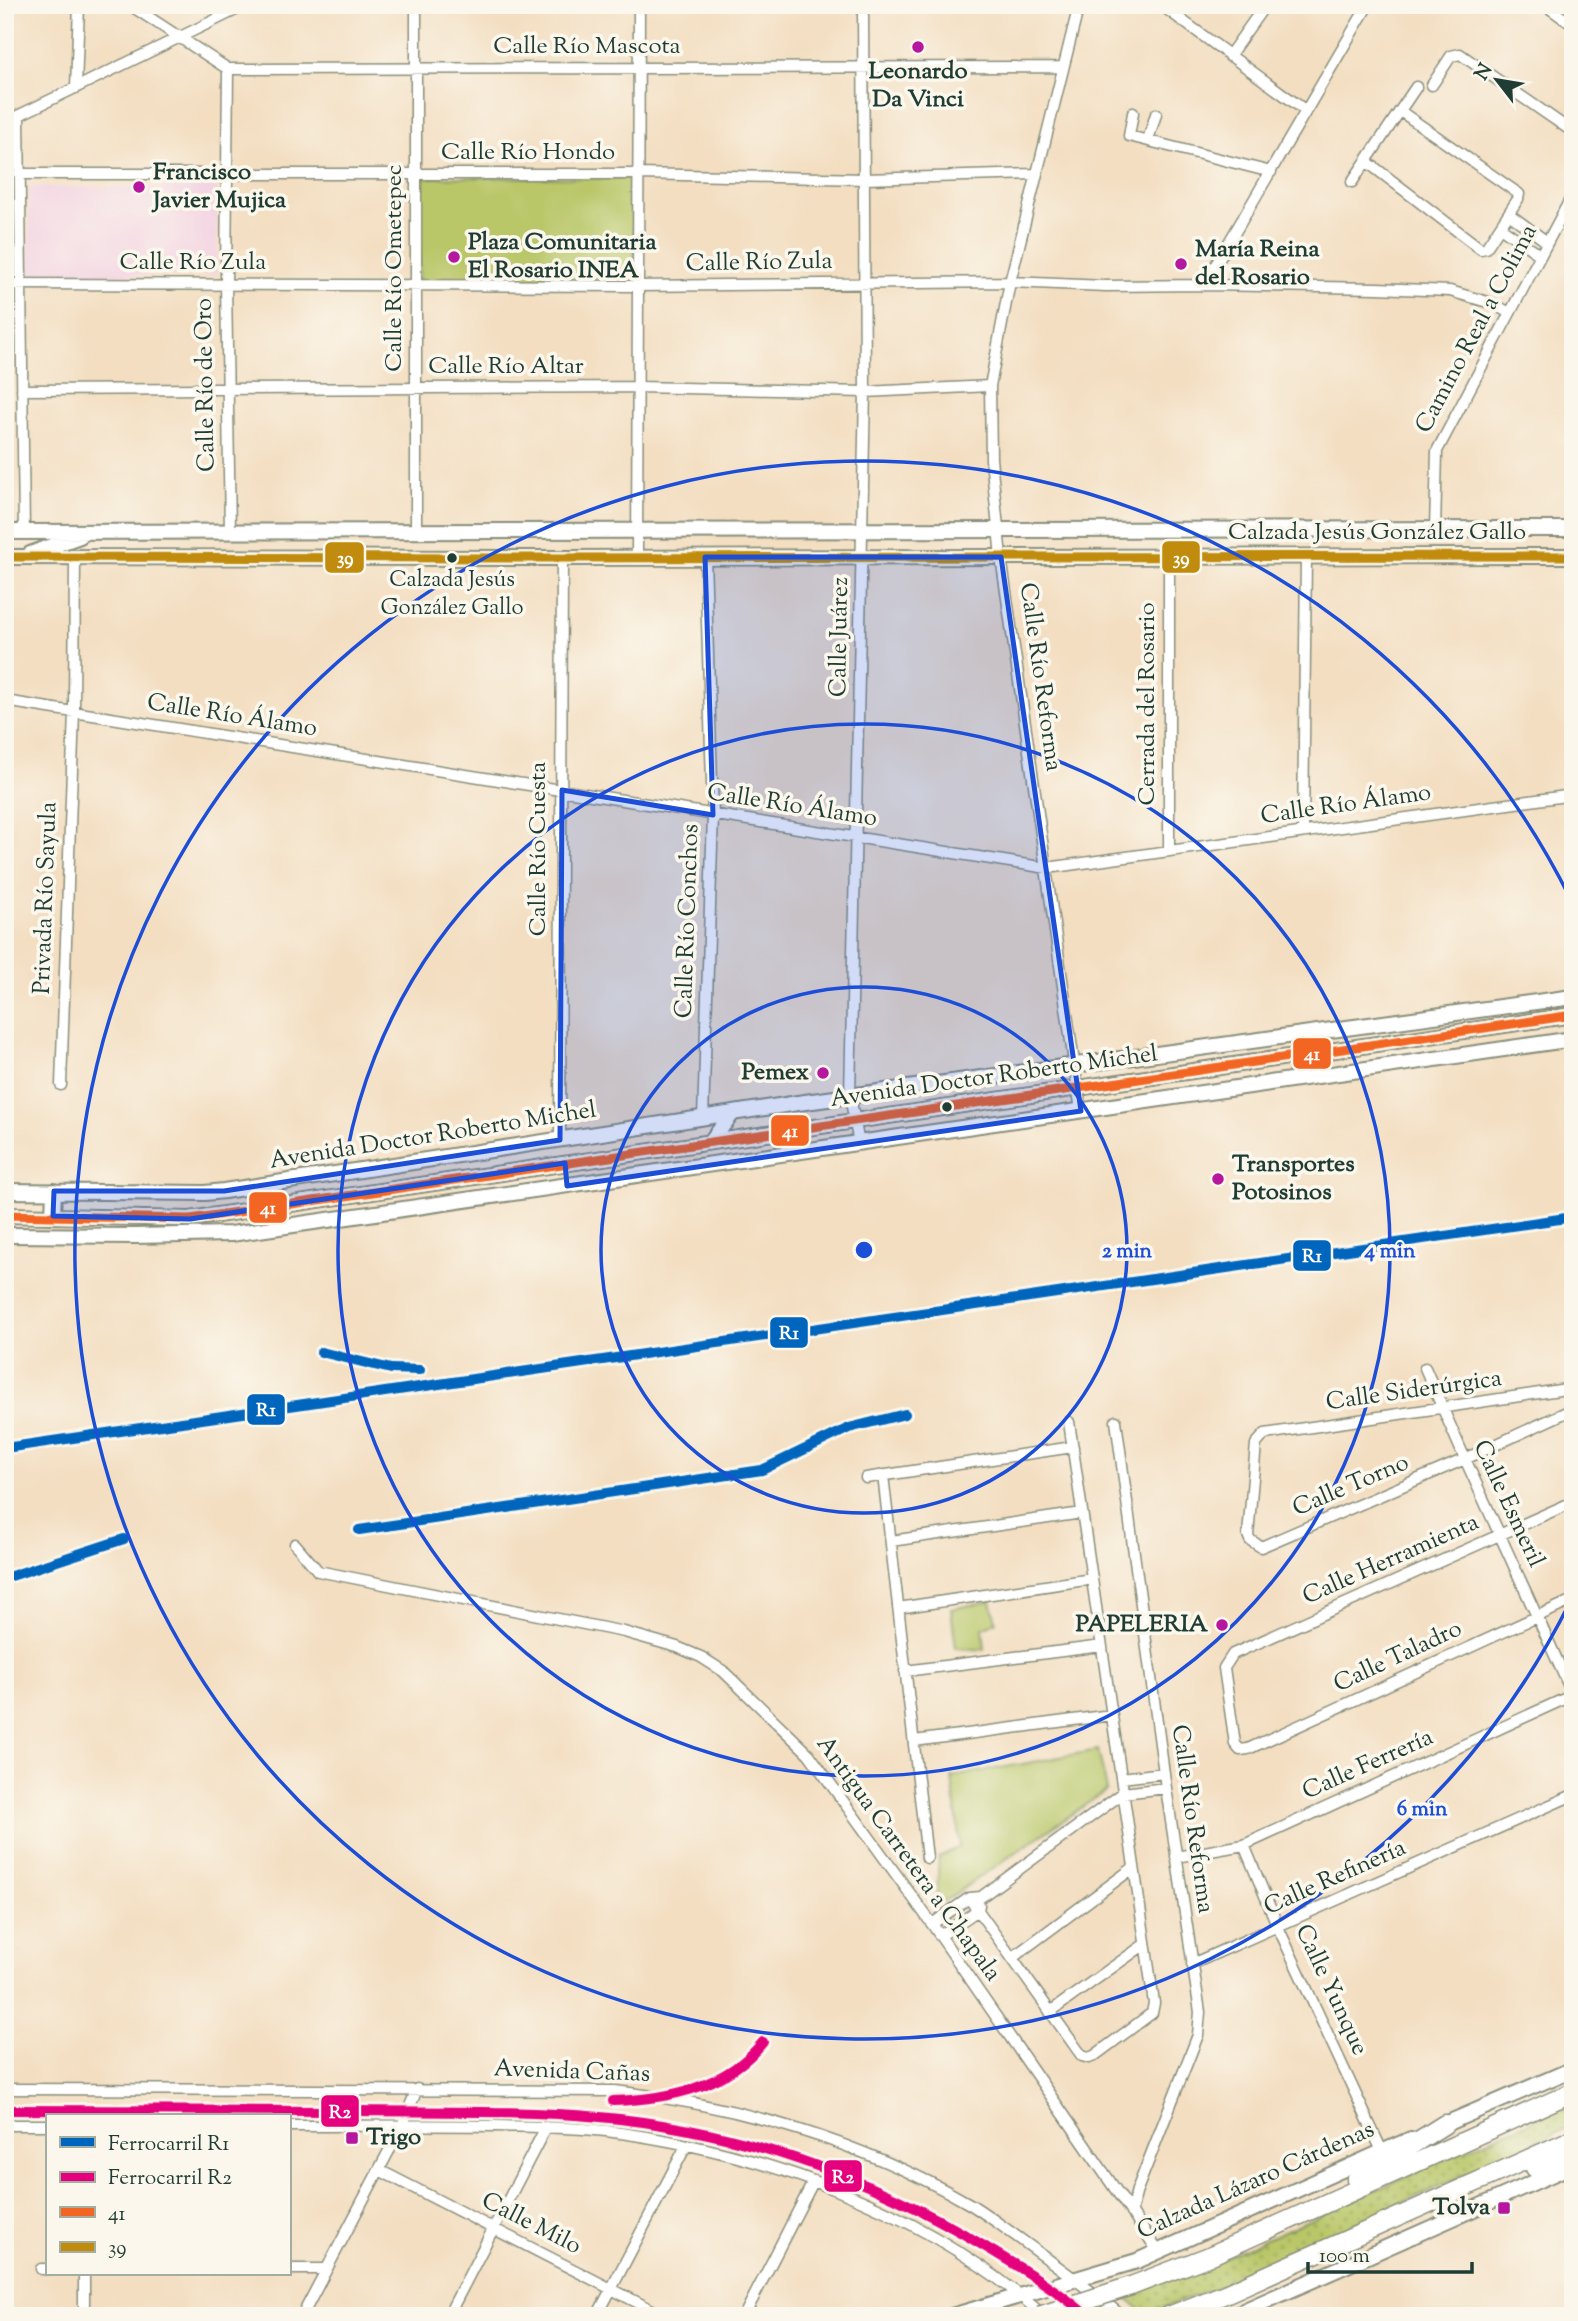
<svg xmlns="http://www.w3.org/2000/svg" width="1578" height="2321" font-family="'Sorts Mill Goudy',serif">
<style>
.built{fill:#f2cfe1}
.green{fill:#b9c769;stroke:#6c824e;stroke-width:2}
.garden{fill:url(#garden-dots);stroke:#6c824e;stroke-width:2}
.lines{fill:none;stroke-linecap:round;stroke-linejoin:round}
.minor-casing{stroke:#898e7a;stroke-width:13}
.secondary-casing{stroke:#898e7a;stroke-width:18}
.primary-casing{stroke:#898e7a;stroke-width:18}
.motorway-casing{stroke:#898e7a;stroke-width:21}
.minor{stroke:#fff;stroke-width:10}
.secondary{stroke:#fff;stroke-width:14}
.primary{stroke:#fff;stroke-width:14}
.motorway{stroke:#fff;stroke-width:18}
.motorway-bridge-casing{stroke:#898e7a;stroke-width:21;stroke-linecap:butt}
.motorway-bridge{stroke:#fff;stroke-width:18}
.bus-1-casing{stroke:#fbf7ec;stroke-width:14}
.bus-2-casing{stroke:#fbf7ec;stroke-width:14}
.bus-1{stroke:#f26522;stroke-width:9}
.bus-2{stroke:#c18c0d;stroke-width:9}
.rail-1-casing{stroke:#fbf7ec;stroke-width:16}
.rail-2-casing{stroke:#fbf7ec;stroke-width:16}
.rail-1{stroke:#0065bd;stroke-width:10}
.rail-2{stroke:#e5007d;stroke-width:10}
.marked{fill:#1d4ed8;fill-opacity:0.2;stroke:#1d4ed8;stroke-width:5;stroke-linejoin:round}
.ring{fill:none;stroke:#1d4ed8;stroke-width:3.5}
.poi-dot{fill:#b5179e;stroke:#fbf7ec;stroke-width:2.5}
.bus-dot{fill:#1f3d34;stroke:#fbf7ec;stroke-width:2.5}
.labels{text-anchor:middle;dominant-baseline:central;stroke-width:7;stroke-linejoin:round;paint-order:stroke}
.bus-label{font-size:22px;fill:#1f3d34;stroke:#fbf7ec}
.street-label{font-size:24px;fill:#1f3d34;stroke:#fbf7ec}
.poi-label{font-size:24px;font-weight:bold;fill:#1f3d34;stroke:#fbf7ec;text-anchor:start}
.centre{fill:#1d4ed8;stroke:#fbf7ec;stroke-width:3.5}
.ring-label{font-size:21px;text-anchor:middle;font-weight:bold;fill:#1d4ed8;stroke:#fbf7ec;stroke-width:7;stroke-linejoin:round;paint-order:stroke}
.line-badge{stroke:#fbf7ec;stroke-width:2.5}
.badge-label{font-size:19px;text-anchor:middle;font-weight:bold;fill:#fff}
</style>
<defs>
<pattern id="garden-dots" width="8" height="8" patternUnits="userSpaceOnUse" patternTransform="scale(1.75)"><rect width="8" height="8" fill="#b9c769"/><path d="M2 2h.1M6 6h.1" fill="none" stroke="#96a357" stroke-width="1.8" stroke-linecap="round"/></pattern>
</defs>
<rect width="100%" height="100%" fill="#fbf7ec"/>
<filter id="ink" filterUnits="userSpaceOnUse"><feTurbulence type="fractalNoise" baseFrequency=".0143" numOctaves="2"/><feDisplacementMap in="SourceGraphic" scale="14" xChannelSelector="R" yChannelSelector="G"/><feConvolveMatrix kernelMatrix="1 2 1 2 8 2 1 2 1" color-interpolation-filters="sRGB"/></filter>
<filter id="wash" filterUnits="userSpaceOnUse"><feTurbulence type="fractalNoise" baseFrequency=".00686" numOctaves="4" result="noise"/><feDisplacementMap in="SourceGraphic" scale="28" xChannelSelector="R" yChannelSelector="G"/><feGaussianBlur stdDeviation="1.57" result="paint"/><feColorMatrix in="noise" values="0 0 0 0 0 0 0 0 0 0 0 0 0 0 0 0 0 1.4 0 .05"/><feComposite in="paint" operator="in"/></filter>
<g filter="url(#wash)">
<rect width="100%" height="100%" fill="#f3dec1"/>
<!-- built -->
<path class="built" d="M29 187H217V275H29Z"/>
<!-- green -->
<path class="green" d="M419 177 634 178 635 283 419 282Z
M991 1601 996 1622 983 1628 985 1650 956 1648 951 1609Z
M1098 1750 1107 1790 936 1907 939 1857 960 1847 952 1777Z"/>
<!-- garden -->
<path class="garden" d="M1573 2102V2125L1212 2290 1145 2314 1122 2294 1201 2268Z"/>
</g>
<g filter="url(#ink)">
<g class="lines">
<defs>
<path id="minor" d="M130 5 228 69 1063 67
M416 5V531
M1079 5 1010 282 990 386 991 459 1001 557 1081 1111
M1161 5 1306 111
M1545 5 1573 25
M1229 56 1265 5
M228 69 226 284 230 532
M1432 85 1451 56 1460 54 1573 132
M76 88 79 5
M1133 113 1129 136 1271 172
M19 116 24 532
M5 122 246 5
M1148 140 1156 114
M1366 161 1481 249 1486 248 1518 199 1519 194 1400 111
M19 174H638L865 179 1036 174
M1352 182 1416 87
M1509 214 1547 242
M1500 227 1540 255
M5 284 638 286 1010 282 1106 286 1204 285 1377 288 1450 291 1491 303 1510 313
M1204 285 1368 5
M22 390 638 387 865 392 990 386
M1435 530 1437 451 1573 194
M1169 557V851
M637 558 639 5
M5 701 1047 868 1573 795
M1303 832 1306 556
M61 1085 74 712 75 558
M703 1118 713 815 705 557
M560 1140 562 558
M859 1144 850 1096 865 392 863 5
M1425 1368 1465 1459 1573 1695
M1573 1388 1265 1434 1256 1444 1248 1535 1250 1540 1261 1547 1465 1459 1573 1409
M1116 1421 1166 1788 1200 2012 1198 2035 1137 2190 1131 2213
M883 1475 927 1858
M866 1478 1073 1447
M1573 1502 1233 1654 1224 1668 1235 1744 1240 1750 1248 1749 1573 1600
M891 1541 1082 1513
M295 1544 318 1571 624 1632 677 1647 701 1657 723 1671 809 1754 932 1924 1158 2251
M898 1608 1092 1579
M905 1671 1102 1646
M914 1741 1111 1715
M1121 1778 1164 1773
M1244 1845 1278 1927 1382 2151
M1176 1857 1244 1845 1573 1695
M969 1898 1082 2056 1089 2058 1094 2056 1152 2013 1154 2003 1069 1422
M932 1924 969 1898 981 1897 1123 1793 1166 1788
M940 1936 978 1910 979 1905
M1012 1958 1133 1868
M1192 1964 1573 1795
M1050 2012 1145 1944
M5 2089 615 2091C737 2105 860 2141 968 2203 984 2212 1000 2225 1016 2236 1052 2262 1088 2288 1122 2316
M5 2125H47
M289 2126C357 2126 426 2125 495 2126 532 2127 569 2127 606 2131 762 2151 924 2209 1043 2315
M379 2170 664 2316
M41 2269H47
M289 2269H326
M84 2274V2316
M302 2316 402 2126 417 2089
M448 2316 546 2127
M597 2316 686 2146
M744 2316 813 2182"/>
<path id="secondary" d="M5 1191 205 1193 224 1191 798 1103 1573 997
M53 1216 54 1191
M5 1235 134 1236 231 1234 1573 1039
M1436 2128 1573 2069
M952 2316 1137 2261 1411 2139
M1232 2316 1573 2165"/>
<path id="primary" d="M5 532 1573 529
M30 554 80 536
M5 557 562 558 1573 556
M711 1141 732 1114
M5 1215 190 1219 1573 1015"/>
<path id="motorway" d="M1535 2168 1573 2154
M1356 2180 1445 2124
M1131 2286 1207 2257 1573 2092
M1169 2316 1225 2294 1573 2139"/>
</defs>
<!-- minor casing -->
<use href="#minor" class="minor-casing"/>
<!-- secondary casing -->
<use href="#secondary" class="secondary-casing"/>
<!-- primary casing -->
<use href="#primary" class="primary-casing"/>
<!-- motorway casing -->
<use href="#motorway" class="motorway-casing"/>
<!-- minor -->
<use href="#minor" class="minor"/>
<!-- secondary -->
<use href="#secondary" class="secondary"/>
<!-- primary -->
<use href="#primary" class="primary"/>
<!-- motorway -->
<use href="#motorway" class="motorway"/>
<defs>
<path id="motorway-bridge" d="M1039 2316 1131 2286"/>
</defs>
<!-- motorway-bridge casing -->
<use href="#motorway-bridge" class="motorway-bridge-casing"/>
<!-- motorway-bridge -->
<use href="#motorway-bridge" class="motorway-bridge"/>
<defs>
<path id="bus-1" d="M5 1215 190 1219 1573 1015"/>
<path id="bus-2" d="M5 557 562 558 1573 556"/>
</defs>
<!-- bus-1 casing -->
<use href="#bus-1" class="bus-1-casing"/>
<!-- bus-2 casing -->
<use href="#bus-2" class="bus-2-casing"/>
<!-- bus-1 -->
<use href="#bus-1" class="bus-1"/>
<!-- bus-2 -->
<use href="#bus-2" class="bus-2"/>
<defs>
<path id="rail-1" d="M321 1352 391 1369 420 1370
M5 1448 1573 1217
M359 1530 762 1470 849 1428 905 1414
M5 1578 124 1539"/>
<path id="rail-2" d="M613 2101C669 2099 726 2088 763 2042
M5 2110C122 2110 240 2111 357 2111 438 2112 519 2110 600 2117 735 2129 869 2176 984 2246 1019 2267 1057 2289 1087 2316"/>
</defs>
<!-- rail-1 casing -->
<use href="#rail-1" class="rail-1-casing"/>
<!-- rail-2 casing -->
<use href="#rail-2" class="rail-2-casing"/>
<!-- rail-1 -->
<use href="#rail-1" class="rail-1"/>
<!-- rail-2 -->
<use href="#rail-2" class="rail-2"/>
</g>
</g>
<!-- marked area -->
<path class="marked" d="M705 557H1001L1081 1111 567 1186 565 1163 190 1219 53 1216 54 1191H224L560 1140 562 790 713 815Z"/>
<!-- distance rings -->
<g class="ring">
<circle cx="864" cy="1250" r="263"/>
<circle cx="864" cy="1250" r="526"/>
<path d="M1570 1602A789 789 0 1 1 1570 898"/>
</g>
<!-- markers -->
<g class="poi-dot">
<circle cx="918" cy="47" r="7"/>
<circle cx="139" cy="187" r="7"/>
<circle cx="454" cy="257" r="7"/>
<circle cx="1181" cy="264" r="7"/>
<circle cx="823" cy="1073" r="7"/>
<circle cx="1218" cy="1179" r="7"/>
<circle cx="1222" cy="1625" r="7"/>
<rect x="345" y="2131" width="14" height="14" rx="3.5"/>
<rect x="1497" y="2201" width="14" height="14" rx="3.5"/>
</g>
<g class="bus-dot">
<circle cx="452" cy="558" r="6"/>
<circle cx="947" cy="1107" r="6"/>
</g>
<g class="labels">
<!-- bus labels -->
<g class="bus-label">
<text x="452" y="581">Calzada Jesús<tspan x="452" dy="28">González Gallo</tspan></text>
</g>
<!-- street labels -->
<g class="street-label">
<text x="587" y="47">Calle Río Mascota</text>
<text x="528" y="153">Calle Río Hondo</text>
<text x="193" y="263">Calle Río Zula</text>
<text transform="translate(759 263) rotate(-1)">Calle Río Zula</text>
<text transform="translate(395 268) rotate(-90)">Calle Río Ometepec</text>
<text transform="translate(1477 329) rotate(-62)">Camino Real a Colima</text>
<text x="506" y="367">Calle Río Altar</text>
<text transform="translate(206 385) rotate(-91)">Calle Río de Oro</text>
<text x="1377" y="533">Calzada Jesús González Gallo</text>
<text transform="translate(840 637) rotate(-89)">Calle Juárez</text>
<text transform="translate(1040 677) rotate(82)">Calle Río Reforma</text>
<text transform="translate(1148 704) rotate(-90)">Cerrada del Rosario</text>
<text transform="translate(232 716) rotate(9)">Calle Río Álamo</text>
<text transform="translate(1346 805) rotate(-8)">Calle Río Álamo</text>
<text transform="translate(792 806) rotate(9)">Calle Río Álamo</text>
<text transform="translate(539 849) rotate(-90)">Calle Río Cuesta</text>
<text transform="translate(46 898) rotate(-88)">Privada Río Sayula</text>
<text transform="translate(688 921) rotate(-88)">Calle Río Conchos</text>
<text transform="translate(994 1077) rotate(-8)">Avenida Doctor Roberto Michel</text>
<text transform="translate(433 1136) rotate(-9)">Avenida Doctor Roberto Michel</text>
<text transform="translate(1414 1391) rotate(-8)">Calle Siderúrgica</text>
<text transform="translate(1351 1486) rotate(-23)">Calle Torno</text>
<text transform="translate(1508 1504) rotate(65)">Calle Esmeril</text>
<text transform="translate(1391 1560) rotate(-24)">Calle Herramienta</text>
<text transform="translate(1398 1657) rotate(-25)">Calle Taladro</text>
<text transform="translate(1368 1765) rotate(-24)">Calle Ferrería</text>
<text transform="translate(1192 1819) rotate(82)">Calle Río Reforma</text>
<text transform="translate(908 1859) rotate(54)">Antigua Carretera a Chapala</text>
<text transform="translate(1335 1878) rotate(-24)">Calle Refinería</text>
<text transform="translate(1331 1990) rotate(65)">Calle Yunque</text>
<text transform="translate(572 2072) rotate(2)">Avenida Cañas</text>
<text transform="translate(1256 2181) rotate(-24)">Calzada Lázaro Cárdenas</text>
<text transform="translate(531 2224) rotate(27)">Calle Milo</text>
</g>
<!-- poi labels -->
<g class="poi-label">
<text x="918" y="72" text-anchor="middle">Leonardo<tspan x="918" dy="28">Da Vinci</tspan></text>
<text x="153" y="173">Francisco<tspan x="153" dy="28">Javier Mujica</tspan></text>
<text x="468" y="243">Plaza Comunitaria<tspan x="468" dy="28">El Rosario INEA</tspan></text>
<text x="1195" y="250">María Reina<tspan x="1195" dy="28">del Rosario</tspan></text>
<text x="809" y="1073" text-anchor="end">Pemex</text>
<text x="1232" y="1165">Transportes<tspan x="1232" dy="28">Potosinos</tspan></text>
<text x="1208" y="1625" text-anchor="end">PAPELERIA</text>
<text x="366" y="2138">Trigo</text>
<text x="1490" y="2208" text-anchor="end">Tolva</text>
</g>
</g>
<circle cx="864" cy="1250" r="10" class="centre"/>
<g class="ring-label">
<text x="1127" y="1257">2 min</text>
<text x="1390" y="1257">4 min</text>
<text x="1422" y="1815">6 min</text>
</g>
<g class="line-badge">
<rect x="1161" y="540" width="40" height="34" rx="7" fill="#c18c0d"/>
<rect x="324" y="541" width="41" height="33" rx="7" fill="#c18c0d"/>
<rect x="1292" y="1037" width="40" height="33" rx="7" fill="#f26522"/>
<rect x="770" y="1114" width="40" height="33" rx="7" fill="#f26522"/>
<rect x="248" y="1191" width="40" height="33" rx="7" fill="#f26522"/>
<rect x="1292" y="1239" width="40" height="33" rx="7" fill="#0065bd"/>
<rect x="769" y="1316" width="40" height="33" rx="7" fill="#0065bd"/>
<rect x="246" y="1393" width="40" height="33" rx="7" fill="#0065bd"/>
<rect x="320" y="2094" width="40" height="34" rx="7" fill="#e5007d"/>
<rect x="823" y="2159" width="40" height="34" rx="7" fill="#e5007d"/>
</g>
<g class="badge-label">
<text x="1181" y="564">39</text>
<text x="345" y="564">39</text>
<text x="1312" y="1060">41</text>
<text x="790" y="1137">41</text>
<text x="268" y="1214">41</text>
<text x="1312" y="1262">R1</text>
<text x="789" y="1339">R1</text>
<text x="266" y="1416">R1</text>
<text x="340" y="2118">R2</text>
<text x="843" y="2183">R2</text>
</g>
<!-- margin -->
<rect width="1578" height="2321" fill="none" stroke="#fbf7ec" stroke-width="28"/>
<!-- legend -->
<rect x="46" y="2114" width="245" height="161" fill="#fbf7ec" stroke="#a3ada2" stroke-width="2"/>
<rect x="60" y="2137" width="35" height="10" fill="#0065bd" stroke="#a3ada2" stroke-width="2"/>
<text x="108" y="2150" font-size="21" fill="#1f3d34">Ferrocarril R1</text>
<rect x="60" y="2172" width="35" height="10" fill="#e5007d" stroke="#a3ada2" stroke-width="2"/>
<text x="108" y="2184" font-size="21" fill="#1f3d34">Ferrocarril R2</text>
<rect x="60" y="2207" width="35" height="10" fill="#f26522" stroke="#a3ada2" stroke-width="2"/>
<text x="108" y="2220" font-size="21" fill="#1f3d34">41</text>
<rect x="60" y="2242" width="35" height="10" fill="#c18c0d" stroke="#a3ada2" stroke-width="2"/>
<text x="108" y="2254" font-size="21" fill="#1f3d34">39</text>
<!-- north arrow -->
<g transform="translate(1497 80) rotate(301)" stroke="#fbf7ec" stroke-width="5" paint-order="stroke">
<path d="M0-5L12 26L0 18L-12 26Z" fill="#1f3d34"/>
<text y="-10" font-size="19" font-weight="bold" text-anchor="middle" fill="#1f3d34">N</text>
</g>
<!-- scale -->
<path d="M1308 2262v10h164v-10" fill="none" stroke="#1f3d34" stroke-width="3.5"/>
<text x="1319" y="2262" font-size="21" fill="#1f3d34" stroke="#fbf7ec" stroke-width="5" paint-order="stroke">100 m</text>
</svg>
